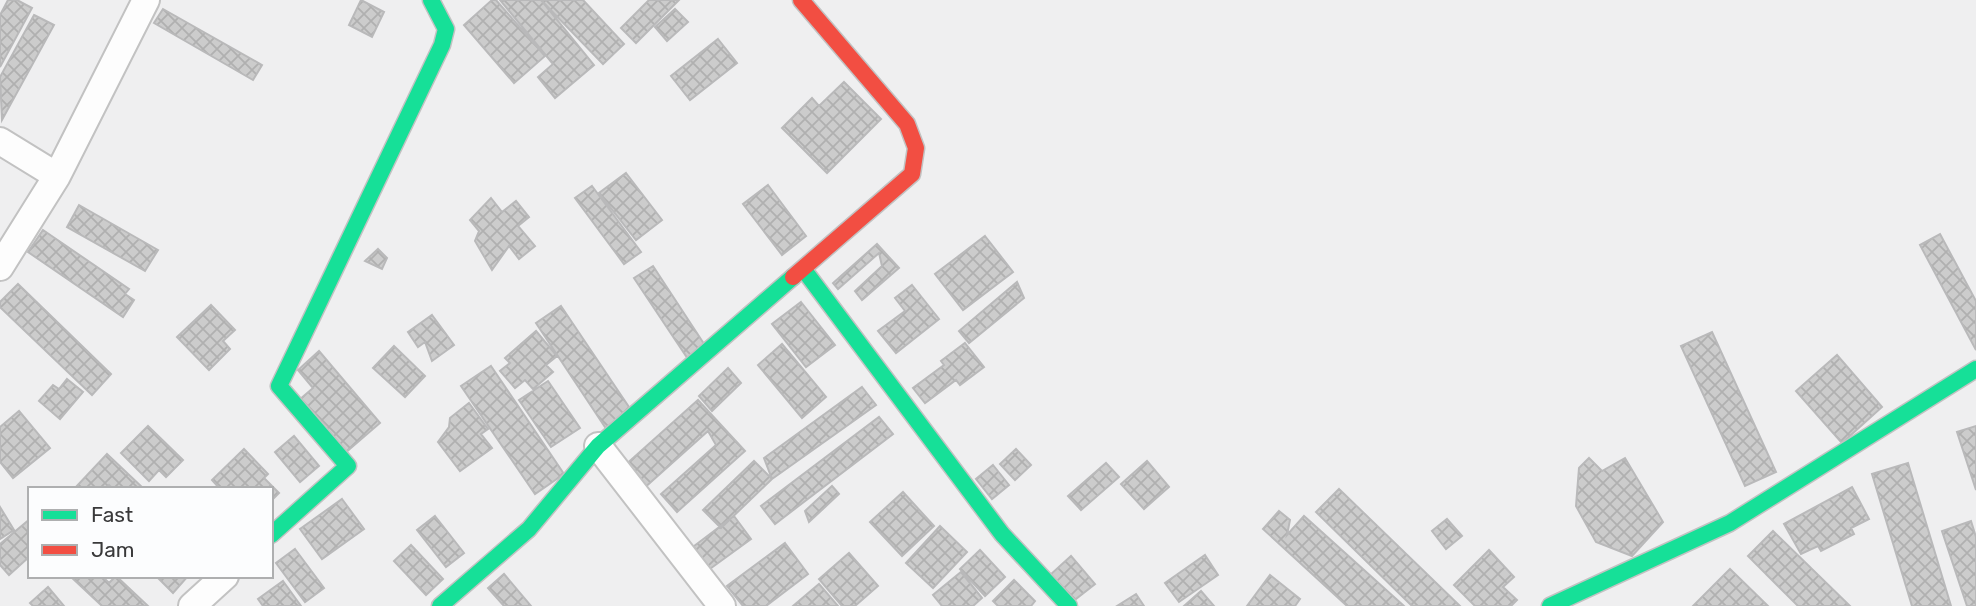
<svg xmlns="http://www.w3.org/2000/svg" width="1976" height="606" font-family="Rubik,sans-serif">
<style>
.building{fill:url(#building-cross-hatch);stroke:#b9b9ba;stroke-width:2}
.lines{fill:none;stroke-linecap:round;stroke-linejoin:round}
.street-casing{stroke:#c2c2c2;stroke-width:30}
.fast-casing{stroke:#c2c2c2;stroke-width:19}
.jam-casing{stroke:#c2c2c2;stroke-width:19}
.street{stroke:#fdfdfd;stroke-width:26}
.fast{stroke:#16e098;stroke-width:16}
.jam{stroke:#f24e42;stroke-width:16}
</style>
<defs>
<pattern id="building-cross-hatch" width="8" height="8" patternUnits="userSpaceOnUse" patternTransform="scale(1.75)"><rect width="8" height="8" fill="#ccc"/><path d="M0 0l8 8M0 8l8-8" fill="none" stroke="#b0b0b0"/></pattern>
</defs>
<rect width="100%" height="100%" fill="#efeff0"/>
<!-- building -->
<path class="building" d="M8 0H17L32 8 0 67V15Z
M361 0 384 12 372 37 349 25Z
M492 0H496L545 56 514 83 464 25Z
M500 0H541L594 65 555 98 538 77 553 64Z
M541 0H583L624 44 603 64Z
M649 0H679L636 43 621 28Z
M163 9 262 65 253 80 154 23Z
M675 9 688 22 667 41 655 27Z
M34 15 54 25 2 120 0 77Z
M718 39 737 63 690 100 671 76Z
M844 82 881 119 827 173 782 128 812 98 819 106Z
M626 173 662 220 636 240 599 193Z
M768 185 806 236 782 255 743 204Z
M592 186 641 252 624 264 575 198Z
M491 198 502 212 516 201 529 217 518 226 535 246 519 259 509 246 492 270 475 241 479 231 470 220Z
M79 205 158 250 145 271 67 227Z
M43 230 129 289 125 294 134 300 123 317 28 252Z
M1940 234 1976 301V350L1920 245Z
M985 236 1013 272 963 310 935 274Z
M877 244 899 268 862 300 855 291 882 266 879 253 838 289 833 283Z
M378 249 387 258 382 269 365 261Z
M653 266 708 350 690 362 634 278Z
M1017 282 1024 298 969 343 959 331Z
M18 284 111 374 92 395 0 307V302Z
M912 285 939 319 896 353 878 331 905 311 895 298Z
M801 302 835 345 806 367 772 324Z
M211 305 235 330 223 341 230 349 209 370 177 337Z
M561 306 633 413 607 430 536 323Z
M432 315 454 345 432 361 425 342 418 347 408 332Z
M536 331 557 356 546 365 553 372 533 389 525 380 515 388 500 371 510 363 505 358Z
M1712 332 1776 472 1745 486 1681 346Z
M965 343 984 367 960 385 956 380 925 403 913 388 944 365 941 361Z
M782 344 826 397 802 418 758 365Z
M394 346 425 376 405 397 373 368Z
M319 351 380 423 345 453 299 400 313 388 298 370Z
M1837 355 1882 407 1842 443 1796 391Z
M491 366 564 474 535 494 461 386Z
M728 368 741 383 712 411 699 396Z
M67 379 83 392 60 419 39 401 53 385 59 389Z
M548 381 580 428 551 447 519 400Z
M862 387 876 405 772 479 764 458Z
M698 400 745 451 677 512 661 494 716 445 708 431 643 489 623 467Z
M469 403 488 429 481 434 492 448 460 471 438 442 449 427 450 418Z
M19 411 50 448 13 478 0 462V427Z
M879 417 893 434 775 524 761 506Z
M148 426 183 460 166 477 159 470 149 481 121 453Z
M1976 426V490L1957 432Z
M294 436 319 466 300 482 275 452Z
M244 449 268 474 264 478 279 493 271 501V489H220L212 480Z
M1016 449 1031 465 1015 480 1000 464Z
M107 454 144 489H113L109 485 105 489 76 487Z
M1589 458 1602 471 1625 458 1663 522 1632 556 1596 542 1576 506 1579 468Z
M754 461 772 479 721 528 703 510Z
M1147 461 1169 487 1144 509 1121 484Z
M1106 463 1119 477 1081 510 1068 496Z
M1908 463 1951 606H1912L1872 474Z
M993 465 1009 485 992 499 976 479Z
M832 486 839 494 809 522 805 511Z
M1852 487 1869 519 1851 528 1854 534 1821 551 1818 546 1801 554 1784 524Z
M1339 489 1460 606H1412L1316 512Z
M903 492 934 526 902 556 870 522Z
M342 499 364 529 322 559 300 529Z
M0 507 14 530 0 539Z
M1279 511 1290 520 1287 535 1304 516 1404 606H1347L1263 529Z
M435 516 464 553 446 567 417 530Z
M734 516 751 539 703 574 694 546Z
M30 519V556L9 575 0 565V544Z
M1447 519 1462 536 1446 549 1432 531Z
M1971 521 1976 537V606H1967L1942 531Z
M940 526 967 552 933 588 906 563Z
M1773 531 1850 606H1798L1748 556Z
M785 543 808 574 766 606H743L727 586Z
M411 545 443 579 426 595 394 561Z
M295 549 324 588 305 602 276 563Z
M980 550 1005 577 985 596 960 569Z
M1489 550 1514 577 1503 587 1517 600 1511 606H1475L1454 585Z
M849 553 878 586 855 606H842L819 579Z
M1205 555 1218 575 1179 602 1165 583Z
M1071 556 1095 584 1072 602 1050 575Z
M1730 569 1768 606H1693Z
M961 572 982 598 973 606H942L933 595Z
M504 574 531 606H504L488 588Z
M1270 575 1300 599 1295 606H1247Z
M70 576H102L109 583 116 576 148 606H102Z
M156 576H188L173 593Z
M1014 580 1035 601 1031 606H998L993 601Z
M283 581 301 606H263L258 599Z
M819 584 838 606H793Z
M48 587 64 606H33L30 603Z
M1201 591 1214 606H1184Z
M1136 594 1144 606H1117Z"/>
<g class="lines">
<defs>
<path id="street" d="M0 141 57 176
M0 267 57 176 146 0
M598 446 722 606
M192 606 225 576"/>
<path id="fast" d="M804 270 1002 534 1069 606
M271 535 348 466 279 386 442 45 446 29 431 0
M440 606 529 529 598 446 793 277
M1550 606 1730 523 1976 369"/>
<path id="jam" d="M793 277 912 174 916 148 907 124 801 0"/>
</defs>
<!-- street casing -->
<use href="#street" class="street-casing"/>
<!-- fast casing -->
<use href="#fast" class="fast-casing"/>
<!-- jam casing -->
<use href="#jam" class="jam-casing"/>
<!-- street -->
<use href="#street" class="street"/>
<!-- fast -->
<use href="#fast" class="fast"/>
<!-- jam -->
<use href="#jam" class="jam"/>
</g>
<!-- legend -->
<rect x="28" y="487" width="245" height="91" fill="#fcfdfe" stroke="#aeafb0" stroke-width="2"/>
<rect x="42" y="510" width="35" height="10" fill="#16e098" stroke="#aeafb0" stroke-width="2"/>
<text x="91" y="522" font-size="21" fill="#39393a">Fast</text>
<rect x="42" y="545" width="35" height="10" fill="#f24e42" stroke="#aeafb0" stroke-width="2"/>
<text x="91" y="557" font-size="21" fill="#39393a">Jam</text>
</svg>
